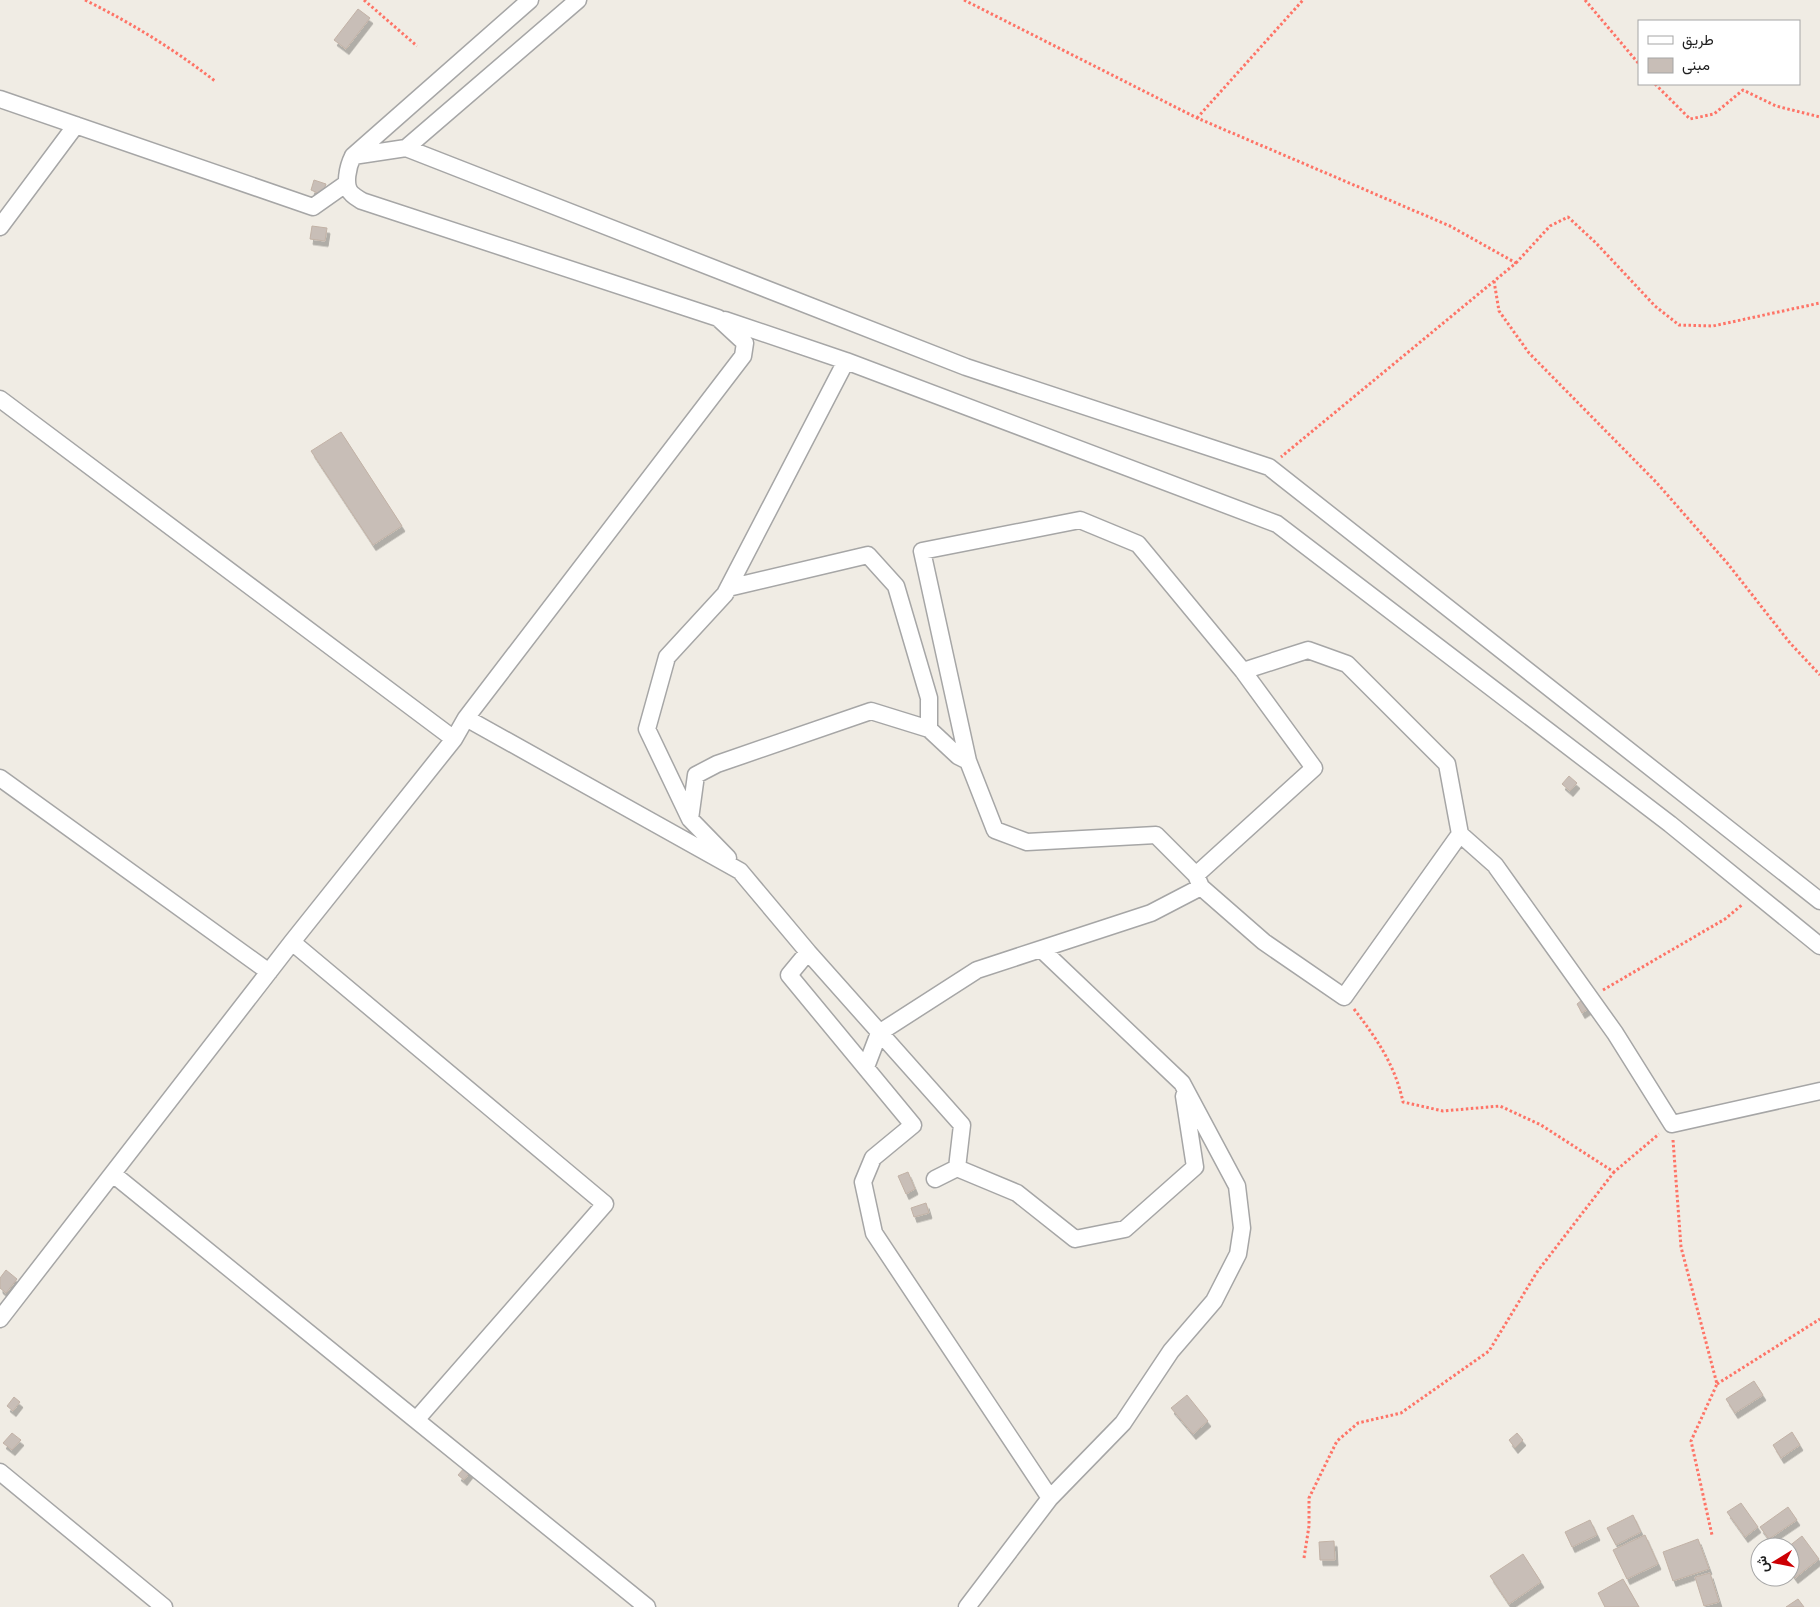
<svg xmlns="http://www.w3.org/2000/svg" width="1820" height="1607" font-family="Raleway,Vazirmatn,sans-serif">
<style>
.building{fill:#c8beb7;stroke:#c2b2a6;filter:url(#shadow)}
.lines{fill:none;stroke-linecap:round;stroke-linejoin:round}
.street-casing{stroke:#a6a6a6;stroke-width:19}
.path{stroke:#fe7467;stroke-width:3;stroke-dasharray:2.5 2.5;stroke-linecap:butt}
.street{stroke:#fff;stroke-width:16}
</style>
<defs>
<filter id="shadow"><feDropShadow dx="3" dy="5.5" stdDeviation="0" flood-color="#0004"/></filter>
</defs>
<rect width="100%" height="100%" fill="#f0ece4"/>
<!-- building -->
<path class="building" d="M358 9 370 18 346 49 334 40Z
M314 180 326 184 322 195 311 190Z
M312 226 327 228 325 241 310 239Z
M341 432 402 526 373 545 311 451Z
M1569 776 1577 783 1570 791 1562 784Z
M1582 1000 1588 1009 1582 1013 1577 1004Z
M908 1172 915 1189 906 1194 898 1176Z
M926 1203 929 1213 914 1217 911 1208Z
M6 1270 17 1279 6 1293 0 1288V1278Z
M1754 1381 1763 1395 1735 1413 1726 1399Z
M1187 1395 1208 1421 1193 1434 1171 1408Z
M14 1397 20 1402 13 1411 7 1406Z
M1792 1432 1800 1445 1781 1458 1773 1445Z
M12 1433 21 1440 12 1450 3 1443Z
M1517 1433 1523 1440 1515 1448 1509 1440Z
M466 1466 471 1471 464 1480 458 1475Z
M1741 1503 1758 1527 1745 1537 1727 1512Z
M1788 1507 1797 1520 1769 1539 1760 1527Z
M1633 1515 1641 1532 1616 1545 1607 1528Z
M1590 1520 1597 1535 1572 1547 1565 1532Z
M1645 1535 1658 1564 1627 1579 1613 1550Z
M1802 1536 1819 1559 1795 1578 1790 1571V1547H1788Z
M1698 1539 1709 1569 1673 1581 1663 1552Z
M1334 1541 1335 1560H1320L1319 1542Z
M1523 1554 1541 1582 1509 1604 1490 1576Z
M1710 1573 1719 1602 1704 1606 1695 1577Z
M1623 1579 1639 1607H1605L1598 1593Z
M1798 1599 1804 1607H1786Z"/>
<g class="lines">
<defs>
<path id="street" d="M0 99 313 207 347 183
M406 148 578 0
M353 156 530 0
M0 227 76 125
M725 320 846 361 1277 524 1670 824 1820 946
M0 399 454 739
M728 588 868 555 896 586 929 698V729L958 756 968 761 995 830 1027 842 1156 835 1196 875 1201 887 1151 913 1041 949
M466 718 740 871 808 952 789 975 913 1125 873 1158 863 1182 874 1233 1050 1498 967 1607
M968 761 922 551 1080 520 1138 544 1243 671 1314 768 1196 875
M0 778 269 972
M690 819 696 775 717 764 871 711 929 729
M1460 834 1495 865 1615 1033 1672 1124 1820 1091
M728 858 690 819 647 729 667 657 725 594 846 361
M1201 887 1264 942 1344 997 1460 834 1447 764 1347 664 1308 650 1243 671
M808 952 962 1125 957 1168 935 1179
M866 1067 879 1033 977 970 1041 949 1182 1083 1237 1186 1242 1228 1238 1254 1214 1301 1171 1351 1123 1423 1050 1498
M957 1168 1017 1193 1075 1239 1125 1229 1195 1167 1184 1096
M113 1174 416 1420 605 1204 292 942
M0 1319 292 942 454 739 466 718 743 356 745 343 718 318 362 201C359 199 355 197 352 194 343 186 348 166 353 156L406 148 966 367 1269 467 1820 901
M416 1420 647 1607
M0 1472 164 1607"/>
</defs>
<!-- street casing -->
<use href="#street" class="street-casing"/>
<!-- path -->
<path class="path" d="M85 0C133 24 172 48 215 81
M364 0 417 46
M964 0 1197 118 1450 226 1516 263 1281 457
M1585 0 1639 64
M1655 84 1690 119 1714 114 1743 90 1776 106 1820 117
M1197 118 1303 0
M1516 263 1550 226 1568 217 1596 243 1655 306 1679 325 1713 326 1820 303
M1494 281 1499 311 1529 353 1656 482 1728 564 1790 643 1820 675
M1603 990 1725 919 1743 904
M1354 1009C1377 1039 1395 1065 1403 1102L1443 1111 1500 1106 1541 1125 1614 1172 1659 1134
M1673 1140 1681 1247 1717 1384 1691 1441 1712 1535
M1717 1384 1820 1319
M1304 1558 1309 1526V1498L1337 1441 1358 1423 1401 1413 1489 1351 1537 1272 1614 1172"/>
<!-- street -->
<use href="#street" class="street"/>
</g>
<!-- legend -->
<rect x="1638" y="20" width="162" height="65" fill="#ffffff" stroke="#a5a5a5"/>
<rect x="1648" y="36" width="25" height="8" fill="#ffffff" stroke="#a5a5a5"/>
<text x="1682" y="45" font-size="15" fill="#1f1f1f">طريق</text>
<rect x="1648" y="58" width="25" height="15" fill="#c8beb7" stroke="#a5a5a5"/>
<text x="1682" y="70" font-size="15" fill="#1f1f1f">مبنى</text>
<!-- north arrow -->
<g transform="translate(1775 1562) rotate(260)"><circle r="24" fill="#ffffff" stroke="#a5a5a5"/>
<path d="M0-4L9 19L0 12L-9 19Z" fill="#cd0004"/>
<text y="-8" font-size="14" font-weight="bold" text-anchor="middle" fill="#1f1f1f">ش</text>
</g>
</svg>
